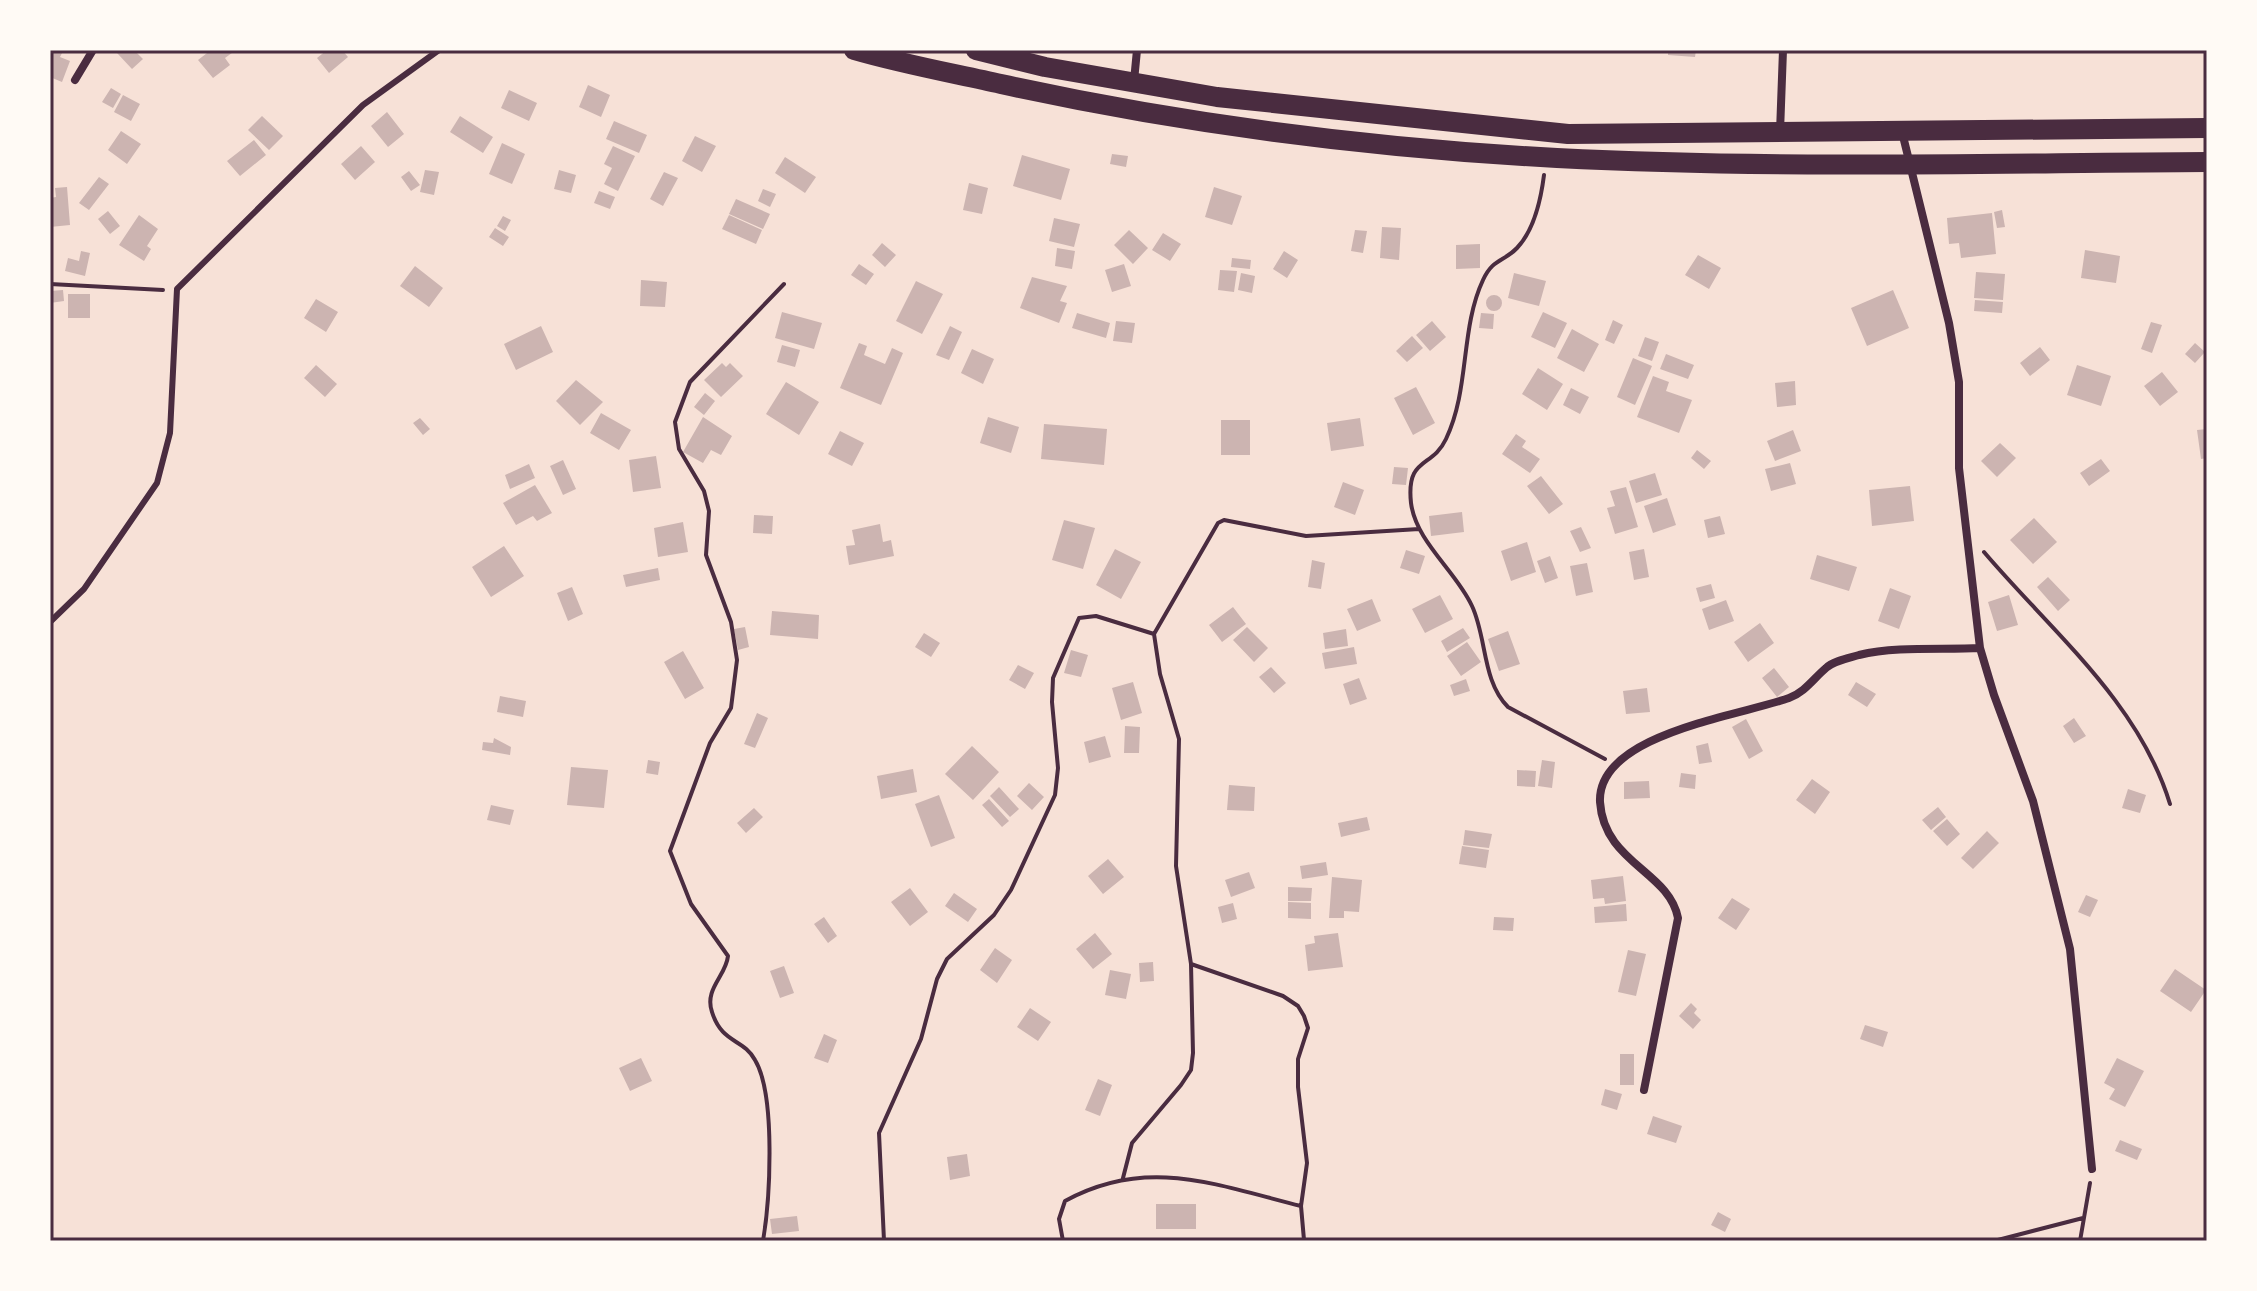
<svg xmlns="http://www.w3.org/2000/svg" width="2257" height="1291" font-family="'Source Serif 4',serif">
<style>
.building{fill:#ccb4b1}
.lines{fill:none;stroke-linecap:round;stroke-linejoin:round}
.path{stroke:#4a2c40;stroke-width:4}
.service{stroke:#4a2c40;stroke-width:6}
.minor{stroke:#4a2c40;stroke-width:8}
.trunk{stroke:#4a2c40;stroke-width:20}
.neatline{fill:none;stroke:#4a2c40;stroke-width:3}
</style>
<rect width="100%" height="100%" fill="#f7e1d7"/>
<!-- building -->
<path class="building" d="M50 50 63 51 60 57 70 61 62 82 50 77Z
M120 50H134L143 59 132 69 117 53Z
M211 50H236L225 58 230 65 213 78 198 60Z
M327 50H342L348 57 329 73 317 58Z
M1668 50H1696L1695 57 1668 55Z
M588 85 610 95 601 117 579 107Z
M111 88 121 94 113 108 102 102Z
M509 90 537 103 529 121 501 108Z
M123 95 140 104 131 121 114 112Z
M387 112 404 134 388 147 371 126Z
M262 116 283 136 269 150 248 130Z
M460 116 493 137 483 153 450 132Z
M614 121 647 135 639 153 606 139Z
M121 131 141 144 127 164 108 150Z
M695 136 716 146 702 172 682 161Z
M254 140 266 155 240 176 227 161Z
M502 143 525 154 512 184 489 174Z
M361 146 375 162 355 180 341 164Z
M613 146 635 156 618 191 604 184 612 168 604 164Z
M1112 154 1128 156 1126 167 1110 164Z
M1022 155 1070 169 1061 200 1013 186Z
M785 157 816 177 805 193 775 173Z
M425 170 439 172 434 195 420 192Z
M559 170 576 175 571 193 554 189Z
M409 171 420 185 411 191 401 177Z
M664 172 678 178 663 206 650 199Z
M99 177 109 184 89 210 79 203Z
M969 183 988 188 982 214 963 210Z
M67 187 70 225 50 227V198L56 197 55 188Z
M1214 187 1242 196 1232 225 1205 217Z
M763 189 776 194 770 207 758 201Z
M599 191 615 197 610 209 594 203Z
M736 199 770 214 763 229 729 214Z
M2002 210 2005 227 1997 228 1994 212Z
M108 211 120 226 110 234 98 219Z
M1992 213 1996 254 1961 258 1959 243 1949 244 1947 218Z
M139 215 158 229 147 246 151 249 144 261 119 245Z
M729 215 762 230 756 244 722 229Z
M503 216 511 220 505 231 497 226Z
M1054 218 1080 224 1074 247 1049 241Z
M1382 227 1401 228 1399 260 1380 258Z
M495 228 509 237 503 246 489 237Z
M1129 230 1148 248 1133 264 1114 245Z
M1355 230 1367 231 1363 253 1351 251Z
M1163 233 1181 244 1170 261 1152 250Z
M882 243 896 255 885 267 872 255Z
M1480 244V268L1456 269V245Z
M1057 248 1075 251 1072 269 1055 266Z
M2085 250 2120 256 2116 283 2081 278Z
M81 251 90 253 85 276 65 271 68 258 79 261Z
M1284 251 1298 260 1287 278 1273 269Z
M1698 255 1721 268 1709 289 1685 275Z
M1232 258 1251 260 1250 269 1231 267Z
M859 264 874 274 866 285 851 275Z
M1124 264 1131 286 1112 292 1105 270Z
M415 266 443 288 429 307 400 286Z
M1220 270 1237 271 1234 292 1218 290Z
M1976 272 2005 274 2003 300 1974 298Z
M1241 273 1255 276 1252 293 1238 290Z
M1514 273 1546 281 1539 306 1508 298Z
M1032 277 1067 286 1060 301 1067 303 1059 323 1020 308Z
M641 280 667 282 665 307 640 306Z
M916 281 943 294 922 334 896 321Z
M63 290 64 301 50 303V291Z
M1893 290 1909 328 1867 346 1851 308Z
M68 294H90V318H68Z
M1486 303a8 8 0 1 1 16 0a8 8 0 1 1-16 0Z
M316 299 338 312 326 332 304 318Z
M1975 300 2003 302 2002 313 1974 311Z
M782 312 822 323 814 349 775 338Z
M1543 312 1567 323 1555 348 1531 337Z
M1077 313 1110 323 1106 338 1072 328Z
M1481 313 1494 314 1493 329 1479 328Z
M1613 320 1623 325 1614 344 1605 340Z
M1116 321 1135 323 1132 343 1113 341Z
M1432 321 1446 337 1430 351 1416 335Z
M2151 322 2162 325 2152 353 2141 349Z
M541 326 553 352 516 370 504 344Z
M950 326 962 332 949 360 936 355Z
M1572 329 1599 344 1584 372 1557 358Z
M1412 336 1423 348 1407 362 1396 351Z
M1645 337 1659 342 1652 361 1638 356Z
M859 343 867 346 864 355 885 364 892 348 903 353 881 405 840 388Z
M2195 343 2205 352 2195 363 2185 354Z
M782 345 800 350 795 367 777 362Z
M2040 347 2050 360 2030 376 2020 363Z
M972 349 994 359 983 384 961 373Z
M1666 354 1694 365 1688 379 1660 369Z
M1633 358 1652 366 1635 405 1617 397Z
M722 363 726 367 730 363 743 376 721 397 704 380Z
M316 365 337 384 325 397 304 378Z
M2077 365 2111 376 2101 406 2067 395Z
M1538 368 1563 384 1547 410 1522 394Z
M2162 372 2178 392 2160 406 2144 386Z
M1653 376 1669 382 1666 391 1692 400 1679 433 1637 417Z
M576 380 603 402 580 425 556 401Z
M1795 381 1796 405 1777 407 1775 383Z
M786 382 819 402 799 435 766 414Z
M1416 387 1435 423 1413 435 1394 398Z
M1571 388 1589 397 1580 414 1563 405Z
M705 393 715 401 704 415 694 407Z
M601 413 631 430 619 450 590 433Z
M703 417 732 436 721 455 711 450 703 463 683 452Z
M988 417 1019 427 1011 453 980 443Z
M420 418 430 429 423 435 413 423Z
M1360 418 1364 446 1331 451 1327 423Z
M1221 420H1250V455H1221Z
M1044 424 1107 429 1104 465 1041 459Z
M2207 429V458L2201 459 2197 430Z
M1793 430 1801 451 1775 461 1767 441Z
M840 431 864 443 852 466 828 454Z
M1516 434 1526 441 1522 447 1540 459 1530 473 1502 454Z
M2000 443 2016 458 1997 477 1981 461Z
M1697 450 1711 461 1704 469 1691 458Z
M656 456 661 488 633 492 629 460Z
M2101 459 2110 471 2089 486 2080 473Z
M563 460 576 489 563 495 550 466Z
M1790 463 1796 484 1771 491 1765 469Z
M529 464 535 478 510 489 505 475Z
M1394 467 1408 468 1406 485 1392 484Z
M1655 473 1662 495 1636 503 1629 481Z
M1541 476 1563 504 1549 514 1527 486Z
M1343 482 1364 490 1355 515 1334 507Z
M535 485 552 513 537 521 533 516 516 525 503 503Z
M1910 486 1914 521 1872 526 1869 490Z
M1626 487 1638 527 1615 534 1607 508 1615 506 1610 491Z
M1667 498 1676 525 1653 533 1644 506Z
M1462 512 1464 532 1431 536 1429 516Z
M754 515 773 516 772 534 753 533Z
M1720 516 1725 534 1708 538 1704 520Z
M2034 518 2057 542 2033 564 2010 540Z
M1064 520 1095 528 1083 569 1052 560Z
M683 522 688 552 658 557 654 528Z
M880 524 883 542 891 540 894 556 849 565 846 546 855 545 852 530Z
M1581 527 1591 548 1580 552 1570 531Z
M1527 542 1536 572 1511 581 1501 551Z
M504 546 524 576 491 597 472 567Z
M1115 549 1141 562 1121 599 1096 585Z
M1644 549 1649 577 1634 580 1629 552Z
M1406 550 1425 556 1419 574 1400 568Z
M1817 555 1857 567 1849 591 1810 579Z
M1550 556 1558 578 1545 583 1537 561Z
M1312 560 1325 563 1321 589 1308 587Z
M1587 563 1593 592 1576 596 1570 566Z
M658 568 660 580 626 587 623 575Z
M2048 577 2070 600 2058 611 2037 587Z
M1711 584 1715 598 1700 602 1696 588Z
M572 587 583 614 568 621 557 593Z
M1890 588 1911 596 1899 629 1878 621Z
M1440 595 1453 619 1425 633 1412 609Z
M2009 595 2018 625 1997 631 1988 602Z
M1372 599 1381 621 1357 631 1347 609Z
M1726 600 1734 621 1709 630 1702 609Z
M1233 607 1246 624 1222 642 1209 625Z
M772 611 819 615 818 639 770 635Z
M1760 623 1774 643 1748 662 1734 642Z
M745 627 749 647 738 650 734 629Z
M1247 627 1268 648 1254 662 1233 640Z
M1463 628 1470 638 1447 652 1441 641Z
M1346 629 1348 646 1325 649 1323 633Z
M1508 631 1520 664 1499 671 1488 639Z
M924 633 940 643 931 657 915 647Z
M1467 642 1481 662 1461 676 1447 656Z
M1354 647 1357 664 1325 669 1322 653Z
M1071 650 1088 655 1081 677 1064 673Z
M683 651 704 688 685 699 664 662Z
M1018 665 1034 673 1025 689 1009 680Z
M1271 667 1286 683 1274 693 1259 677Z
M1774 668 1789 687 1777 697 1762 678Z
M1359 678 1367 699 1350 705 1343 684Z
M1466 679 1470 691 1454 696 1450 685Z
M1133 682 1142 713 1121 720 1112 688Z
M1856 682 1876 694 1867 707 1848 695Z
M1647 688 1650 712 1626 714 1623 691Z
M500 696 526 701 523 717 497 712Z
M757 713 768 718 755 748 744 744Z
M2074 718 2086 736 2074 743 2063 726Z
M1746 719 1763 751 1749 759 1732 727Z
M1125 726 1140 727 1139 753H1124Z
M1105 736 1111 757 1089 763 1084 742Z
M494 738 511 747 510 755 482 750 483 742 493 743Z
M1708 743 1712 762 1699 764 1696 746Z
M972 746 999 772 973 800 945 774Z
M648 760 660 762 658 775 646 773Z
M1542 760 1555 762 1552 788 1538 786Z
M571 767 608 770 604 808 567 805Z
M913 769 917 792 881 799 877 776Z
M1517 770 1536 771 1535 787 1517 786Z
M1681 773 1696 775 1695 789 1679 787Z
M1812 779 1830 792 1815 814 1796 800Z
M1649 781 1650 798 1624 799V782Z
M1029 783 1044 797 1032 810 1017 796Z
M1229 785 1255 787 1254 811 1227 810Z
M999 787 1019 809 1010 817 990 796Z
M2128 789 2146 795 2140 813 2122 808Z
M939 795 955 838 931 847 915 804Z
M989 799 1009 821 1002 827 982 805Z
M491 805 514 810 510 825 487 820Z
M1938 807 1946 817 1931 830 1922 820Z
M754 808 763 817 746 833 737 823Z
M1367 817 1370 830 1341 837 1338 823Z
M1947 819 1960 834 1947 846 1933 831Z
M1465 830 1492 834 1489 848 1463 845Z
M1987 831 1999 843 1973 869 1961 858Z
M1462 846 1489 850 1486 868 1459 864Z
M1108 859 1124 877 1103 894 1088 876Z
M1326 862 1328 875 1302 879 1300 866Z
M1249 872 1255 888 1231 897 1225 880Z
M1623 876 1626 901 1605 904 1604 898 1593 899 1591 880Z
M1332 877 1362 880 1359 912 1344 911V918H1329Z
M1288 887 1312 888 1311 901H1288Z
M910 888 928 912 910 926 891 902Z
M954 893 977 909 968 922 945 906Z
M2086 895 2098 900 2090 917 2078 912Z
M1732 898 1750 909 1736 930 1718 918Z
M1288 902 1311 903V919L1288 918Z
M1233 903 1237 919 1222 923 1218 907Z
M1626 904 1627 921 1595 923 1594 907Z
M824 917 837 936 828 943 814 924Z
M1494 917 1514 918 1513 931 1493 930Z
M1095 933 1112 954 1093 969 1076 949Z
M1338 933 1343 967 1308 971 1305 945 1315 943 1314 936Z
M995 948 1012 960 997 983 980 970Z
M1628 950 1646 954 1636 996 1618 992Z
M1153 962 1154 981 1140 982 1139 963Z
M784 966 794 993 780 998 770 971Z
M2175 969 2206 990 2191 1012 2160 991Z
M1110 970 1131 974 1126 999 1105 995Z
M1691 1003 1697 1009 1694 1013 1701 1020 1693 1029 1679 1016Z
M1030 1008 1051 1022 1038 1041 1017 1027Z
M1865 1025 1888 1032 1883 1047 1860 1039Z
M824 1034 837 1040 828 1063 814 1058Z
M1620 1054H1634V1085H1620Z
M641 1058 652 1081 630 1091 619 1068Z
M2117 1058 2144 1071 2125 1107 2109 1099 2115 1089 2104 1083Z
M1098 1079 1112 1085 1100 1116 1085 1110Z
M1605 1089 1622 1094 1617 1110 1601 1105Z
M1653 1116 1682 1126 1676 1143 1647 1134Z
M2120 1140 2142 1149 2137 1160 2115 1151Z
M967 1154 970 1176 950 1180 947 1157Z
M1156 1204H1196V1229H1156Z
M1718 1212 1731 1219 1725 1232 1711 1225Z
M797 1216 799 1231 772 1234 770 1219Z"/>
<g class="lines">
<!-- path -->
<path class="path" d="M1544 175C1541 199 1535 229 1517 248 1504 262 1493 258 1483 280 1460 329 1470 389 1446 439 1432 469 1406 456 1411 503 1416 542 1456 571 1472 606 1487 638 1482 681 1508 707L1605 759
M50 284 163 290
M1984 552C2051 631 2139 702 2170 804
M1191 964 1283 996 1298 1006 1304 1016 1308 1028 1298 1059V1087L1307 1163 1301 1206 1304 1240
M1123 1178 1132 1143 1181 1085 1191 1070 1193 1053 1191 964 1176 866 1179 739 1160 674 1154 634
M763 1241C770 1200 776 1095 755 1060 743 1038 722 1044 712 1012 704 989 726 976 728 956L691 904 670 851 710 743 731 708 737 660 731 622 706 555 709 511 704 491 679 449 675 422 690 382 784 284
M884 1241 879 1133 921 1039 937 979 947 959 994 915 1011 890 1055 795 1058 768 1052 702 1053 678 1079 618 1096 616 1154 634 1218 523 1224 520 1306 536 1419 529
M1063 1241 1059 1219 1065 1201C1147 1156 1216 1185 1301 1206
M1994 1241 2083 1218
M2080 1241 2090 1183"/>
<!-- service -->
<path class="service" d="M50 622 84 589 157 483 170 433 177 289 363 105 439 50"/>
<!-- minor -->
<path class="minor" d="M75 80 93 50
M1134 81 1137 50
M1780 132 1783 50
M1902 132 1949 323 1959 382V468L1980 648 1994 695 2033 801 2070 949 2092 1169
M1644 1090 1678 918C1669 871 1604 863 1600 802 1597 734 1739 716 1789 698 1805 692 1813 679 1826 668 1833 661 1849 658 1859 655 1897 646 1942 650 1980 648"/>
<!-- trunk -->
<path class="trunk" d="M854 50C902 64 952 73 1001 84 1183 124 1370 148 1557 158 1773 169 1990 163 2207 162
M976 50 1045 67 1217 97 1568 134 2207 128"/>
</g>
<!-- border -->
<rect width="2257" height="1291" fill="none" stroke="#fffaf5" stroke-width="104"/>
<rect x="52" y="52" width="2153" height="1187" class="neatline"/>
</svg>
